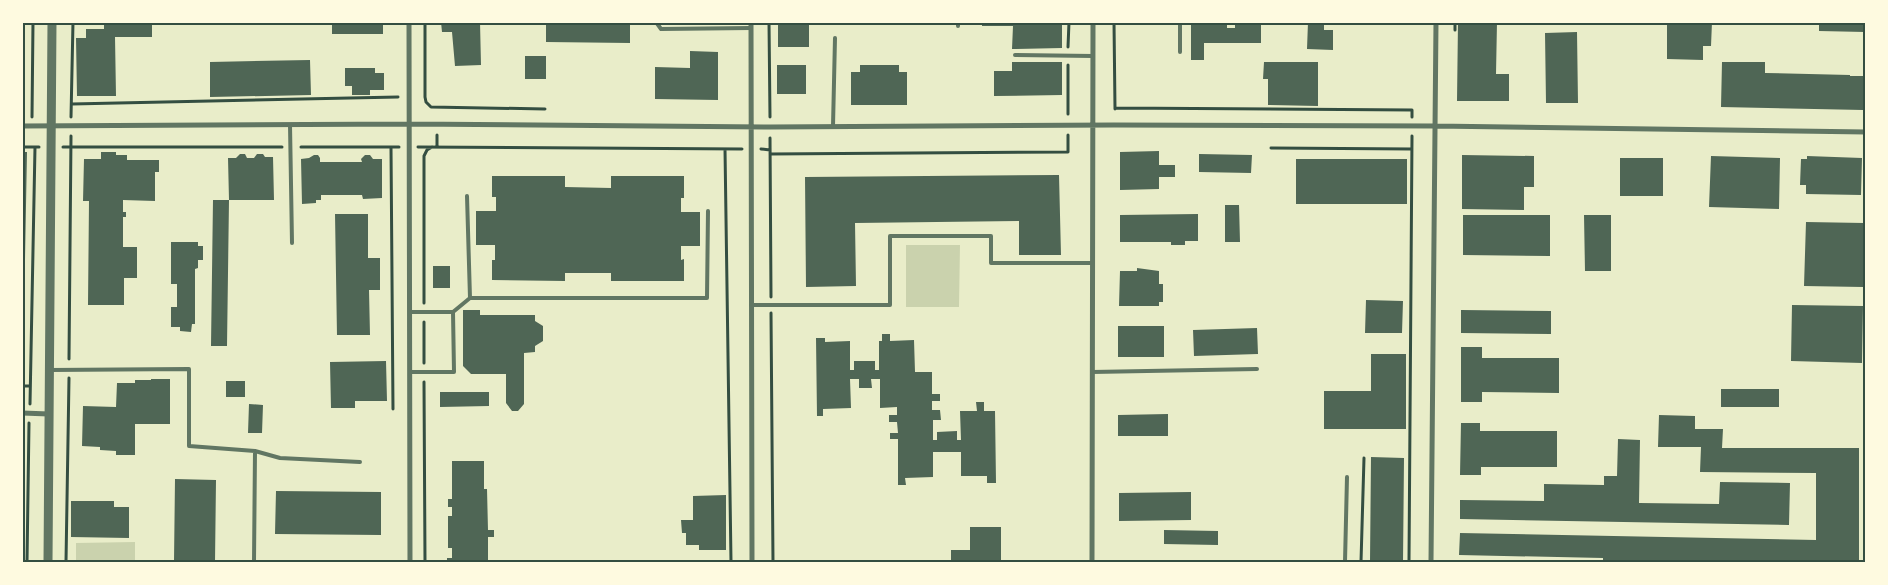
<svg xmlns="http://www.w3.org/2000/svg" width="1888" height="585" font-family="Georgia,serif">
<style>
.green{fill:#cad2ad}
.building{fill:#4f6655}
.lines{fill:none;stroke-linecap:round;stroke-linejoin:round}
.path{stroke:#344e41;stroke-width:3}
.service{stroke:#617663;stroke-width:4}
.minor{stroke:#617663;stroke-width:5}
.tertiary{stroke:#617663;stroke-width:9}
.neatline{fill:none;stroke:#344e41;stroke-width:2}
</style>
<rect width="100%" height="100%" fill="#e9edc9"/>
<!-- green -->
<path class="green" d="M906 245H960L959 307H906Z
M135 542V562H76V543Z"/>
<!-- building -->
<path class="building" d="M104 22H152V37H115L116 96H77L76 38H86V29H104Z
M332 22H383V34H332Z
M441 22H480L481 65 455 66 452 32H442Z
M546 22H630V43L546 42Z
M778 22H809V47H778Z
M982 22H1062V48L1012 49 1013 26H982Z
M1191 22H1227V28H1235V22H1261V43H1204V60H1191Z
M1308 22H1324V30H1333V50L1307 49Z
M1458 22H1497L1496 74H1509V101H1457Z
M1667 22H1712L1711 46H1703V60L1667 59Z
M1819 22H1866L1865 32 1819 31Z
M1577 32 1578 103H1546L1545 33Z
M690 51 718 52V100L655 99V67L690 68Z
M525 56H546V79H525Z
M310 60 311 95 210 97V62Z
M1012 62H1062V95L994 96V71H1012Z
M1264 62H1318V106L1268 105V79H1263Z
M1722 62H1765V73L1850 75V76H1864L1863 110 1721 107Z
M777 65H806V94H777Z
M860 65H899V72H907V105H851V72H860Z
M345 68H375V73H384V90H370V95H352V86H345Z
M1159 151V165H1175V177H1159V189L1120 190V152Z
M22 152H27L24 313H22Z
M101 152H116V155H127V160H159V172H155V201L123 200V212H126V217H123V247H137V278H124V305H88L89 201H83L84 159H101Z
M240 154H245L247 158H254L257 154H263L265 157H273L274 200H229L228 158H236Z
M1199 154 1252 155 1251 173 1199 172Z
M314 155H318L320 158V162H362L361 159 365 155H370L373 159H382V198L363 199 362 195H321V200H316V203L302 204 301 159 309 158Z
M1462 155 1534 156V187H1524V210L1462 209Z
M1711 156 1780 158 1779 209 1709 207Z
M1807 156 1862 158 1861 195 1806 194V185H1800L1801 159H1807Z
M1620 158H1663V196H1620Z
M1296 159H1407V204H1296Z
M1059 175 1061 255H1019V221L855 223 856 286 806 287 805 177Z
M492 176H565V187L611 188V176H684V198H681V212H700V246H681V260L684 259V281H611V273H565V281L492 280V260H495V245H476V211H496V197H492Z
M213 200H229L227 346H211Z
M1225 205H1239L1240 242H1225Z
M335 214H368V258H380V290H369L370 335H337Z
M1198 214V241H1185V245H1171V242H1120V215Z
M1463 215H1550V256L1463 255Z
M1584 215H1611V271H1585Z
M1806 222 1864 223 1863 287 1804 286Z
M171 242H198V246H203V260H198V268L195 269V324H192L191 332 180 331V327H171V307H177V284H171Z
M433 266H450V288H433Z
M1137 268 1159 271V284H1163V302H1159V306H1119L1120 271H1137Z
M1366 300 1403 301 1402 333H1365Z
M1792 305 1863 306 1862 363 1791 361Z
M463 310H480V315H535V321L543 326V341L535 346V352L524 353V404L518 411H512L506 403V374H471L463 366Z
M1461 310 1551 311V334L1461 333Z
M1118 326H1164V357H1118Z
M1257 328 1258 354 1194 356 1193 330Z
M882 334H890V341L914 340 915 372H932V394H940V401H932V410H940L941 420H933V440H937V432L957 431V440H961L960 411H977L976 402H984V411H995L996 483H987V476H961V452H933V477L905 478 906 485H898V439H890V433H898L897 422H889V415H897V407L880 408V379H871L872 388H859V379H850L851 408 823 409V416H817L816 338H825V342L850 341V370H854V361H875V370H879V341H882Z
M1461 347H1482V358H1559V393L1482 392V402H1461Z
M1371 354H1406V429H1324V391H1371Z
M386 361 387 401H355V408H331L330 362Z
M151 379H170V424H135V455H116V451L100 450V447L82 446 83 406 116 407 117 383H135V380H151Z
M226 381H245V397H226Z
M1721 389H1779V407H1721Z
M440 392H489V406L440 407Z
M249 404 263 405 262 433H248Z
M1168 414V436H1118V415Z
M1659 415 1695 416V429H1723L1722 448H1859V562H1603V558L1459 555 1460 533 1816 540V473L1700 472 1701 447H1658Z
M1461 423H1480V431H1557V467H1481V475H1460Z
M1618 439 1640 440 1639 503 1719 504 1720 482 1790 483 1789 525 1460 519V500L1544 501V484L1604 485V476H1617Z
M1371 457 1404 458 1403 562H1370Z
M452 461H484V489H487L488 530H494V537H488V562H447V558H452V548H448V516H452V507H448V499H452Z
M175 479 216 480 215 562H174Z
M276 491 381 492V535L275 534Z
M1191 492V520L1119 521V493Z
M726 495V550H699V545H686V533H682L681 520H693V496Z
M71 501H114V507H129V538L71 537Z
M970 527H1001V562H951V550H970Z
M1164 530 1218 531V545L1164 544Z"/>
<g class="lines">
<!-- path -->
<path class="path" d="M425 22V97L426 102 431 107 545 109
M769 22 770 117
M1114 22 1115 109
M1455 30V22
M1068 47 1069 22
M72 104 398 97
M1115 108 1412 110V117
M1068 114V65
M32 117 33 22
M71 117 73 22
M770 138 771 297
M22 147H39
M63 147H282
M301 147H399
M391 147 393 409
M418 147 742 149
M437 147V135
M1271 148 1412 149
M725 149 731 562
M761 149 770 150
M770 154 1068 152V135
M424 303V156L427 150 432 147
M771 313 773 562
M424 322V363
M69 359 71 136
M424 382 425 562
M22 386H30
M30 404 35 147
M27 562 29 423
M66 562 69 378
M1361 562 1364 458
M1409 562 1412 136"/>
<!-- service -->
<path class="service" d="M656 22 661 29 751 28
M958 26V22
M1180 52V22
M1015 55 1093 56
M290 125 292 243
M833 126 835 38
M467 196 470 298
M751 305H890V236H991V263H1092
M410 312H453L470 298H707L708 211
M50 370 189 369V446L255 451 280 458 360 462
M411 372H454L453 312
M1092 372 1257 369
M254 562 255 451
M1345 562 1347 477"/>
<!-- minor -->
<path class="minor" d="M409 22 410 562
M751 22 752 562
M22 126 410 124 770 127 1114 125 1435 126 1866 132
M22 413 49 414
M1092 562 1093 22
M1431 562 1436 22"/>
<!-- tertiary -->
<path class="tertiary" d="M48 562 52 22"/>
</g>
<!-- border -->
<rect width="1888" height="585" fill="none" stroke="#fefae0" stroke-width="48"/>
<rect x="24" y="24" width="1840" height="537" class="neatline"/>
</svg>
